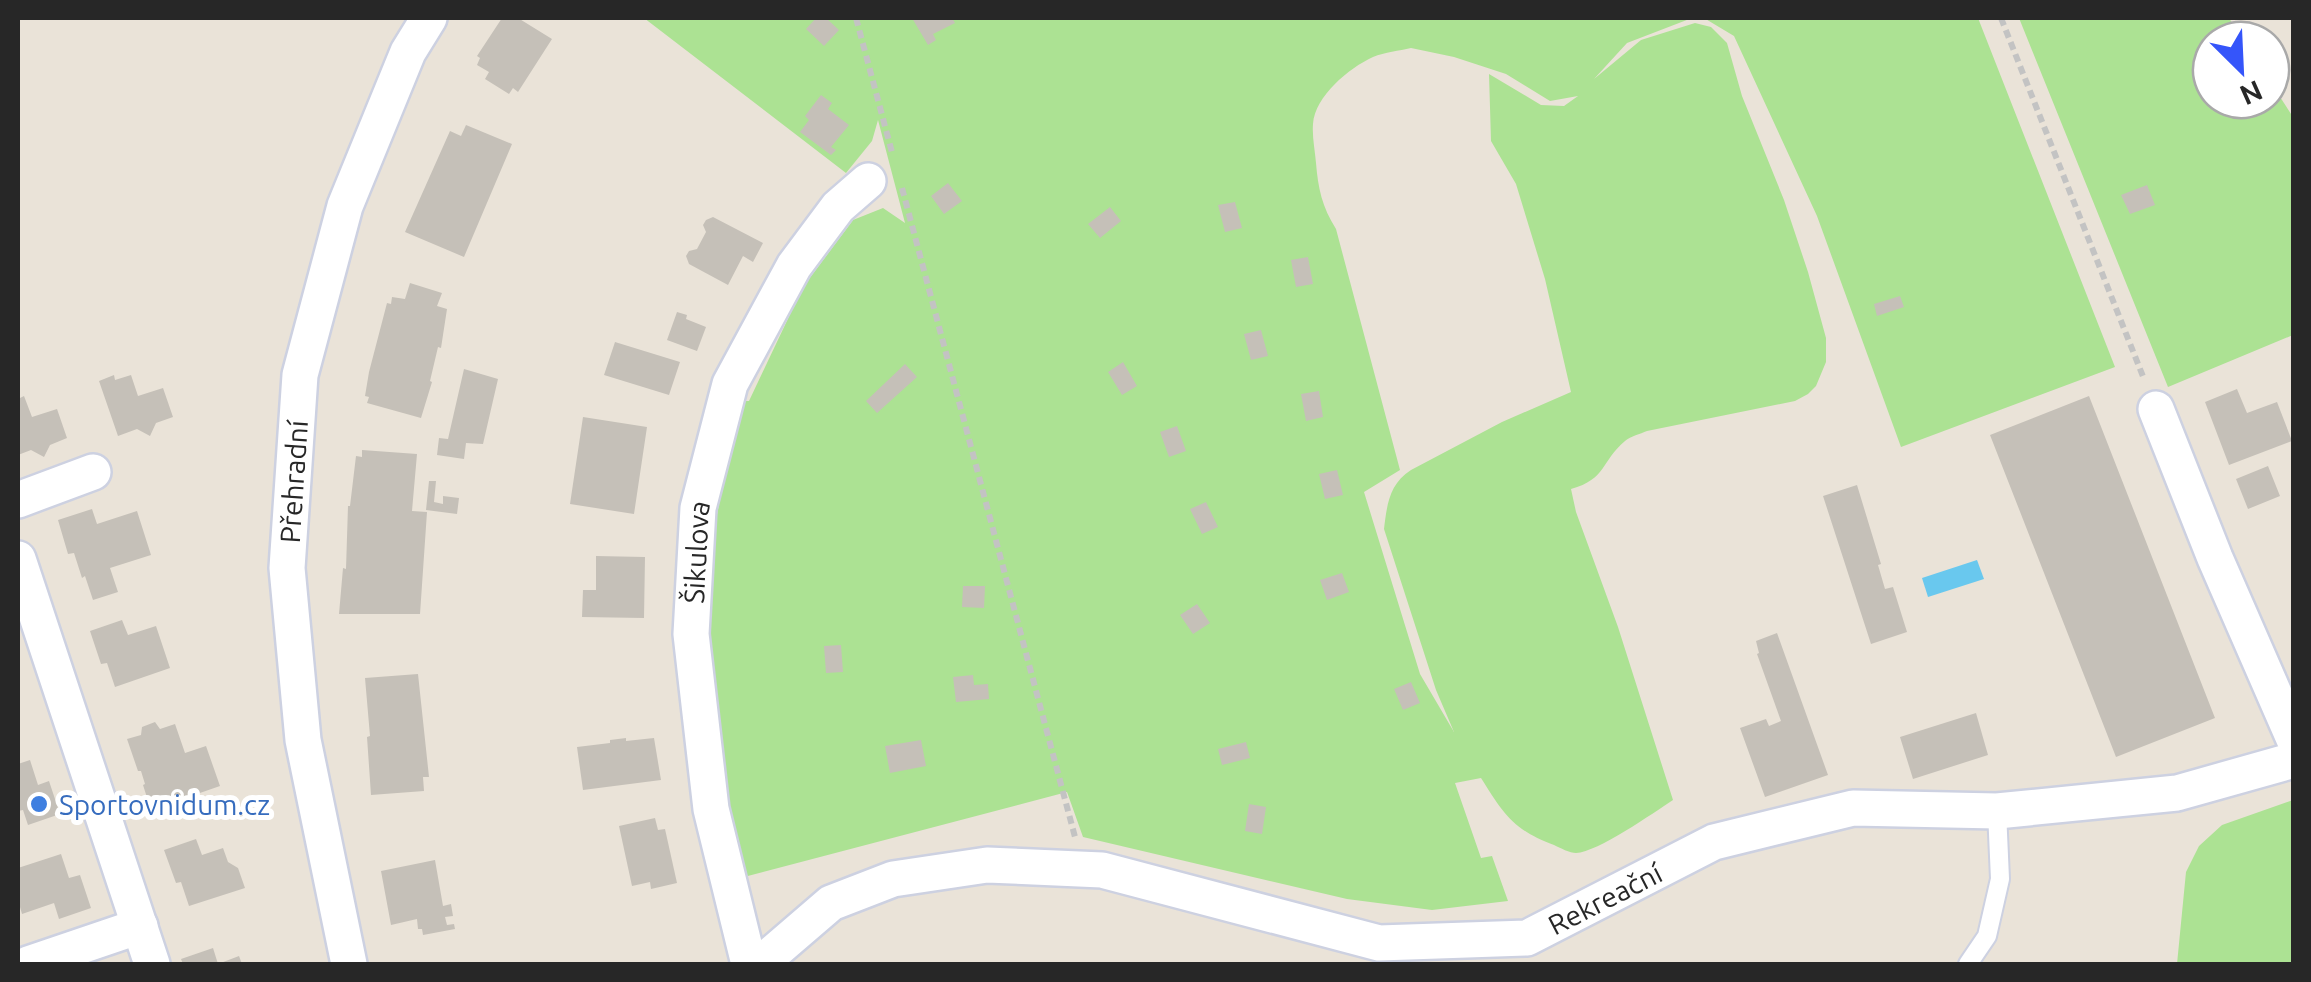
<svg xmlns="http://www.w3.org/2000/svg" width="2311" height="982" font-family="Ubuntu,sans-serif">
<style>
.green{fill:#ace293;fill-rule:evenodd}
.water{fill:#69c8ee}
.building{fill:#c5c0b8}
.lines{fill:none;stroke-linecap:round;stroke-linejoin:round}
.lane-casing{stroke:#cdd1e1;stroke-width:22}
.street-casing{stroke:#cdd1e1;stroke-width:40}
.path{stroke:#c3c3c3;stroke-width:6;stroke-dasharray:8 5;stroke-linecap:butt}
.lane{stroke:#fff;stroke-width:18}
.street{stroke:#fff;stroke-width:35}
.shop-dot{fill:#3f7fe0;stroke:#fff;stroke-width:4}
.labels{text-anchor:middle;dominant-baseline:central;stroke-width:10;stroke-linejoin:round;paint-order:stroke}
.street-label{font-size:28px;fill:#272727;stroke:#fff}
.shop-label{font-size:28px;fill:#366cbe;stroke:#fff;text-anchor:start}
</style>
<rect width="100%" height="100%" fill="#eae3d8"/>
<!-- green -->
<path class="green" d="M644 18H1692L1627 43 1594 79 1641 40 1695 23 1711 27 1727 43 1742 96 1784 200 1808 272 1826 338V362L1816 386 1808 394 1795 401 1647 431C1640 434 1631 436 1625 441 1601 461 1607 479 1571 489L1576 512 1618 627 1673 800C1653 813 1598 852 1576 853 1570 853 1560 848 1554 845 1513 830 1503 813 1481 778L1455 783 1481 858 1492 856 1508 901 1432 910 1347 899 1083 837 1067 792 744 877 730 816 701 640 708 561 739 401H749L803 287 853 220 883 208 905 223 878 120 872 141 846 173ZM1411 48 1454 57 1506 74 1550 101 1578 96 1564 106 1541 105 1489 74 1491 141 1516 184 1545 279 1571 392 1502 422 1411 470C1389 484 1387 505 1384 529L1436 690 1454 732 1420 674 1364 492 1400 470 1336 229C1322 207 1318 188 1316 163 1315 150 1312 137 1313 124 1315 96 1349 68 1373 57 1385 52 1399 51 1411 48Z
M1704 18H1978L2115 367 1901 447 1817 216 1734 36Z
M2019 18H2229L2243 40H2211V100H2271V83L2293 117V335L2168 387Z
M2293 800V964H2177L2186 872 2199 846 2222 825Z"/>
<!-- water -->
<path class="water" d="M1977 560 1984 579 1928 597 1922 578Z"/>
<!-- building -->
<path class="building" d="M502 18H518L552 39 518 92 513 88 509 94 485 79 489 72 477 65 480 58 477 56Z
M816 18H826L839 30 824 46 806 29Z
M912 18H952L955 23 933 34 936 40 928 45Z
M821 95 832 103 828 109 849 125 831 147 836 150 831 155 800 132 809 120 805 116Z
M466 125 512 144 464 257 405 232 450 131 461 136Z
M948 183 962 201 944 214 931 196Z
M2147 185 2155 205 2130 214 2121 195Z
M1235 202 1242 228 1225 232 1218 205Z
M1110 207 1121 221 1100 238 1088 224Z
M713 217 763 243 753 262 743 256 728 285 689 264 686 256 689 251 697 249 706 232 703 225 706 220Z
M1308 257 1313 284 1296 287 1291 260Z
M410 283 442 293 437 306 447 309 441 348 438 347 430 381 432 382 421 418 367 403 369 397 365 396 369 372 387 303 391 304 392 297 405 299Z
M1900 296 1904 307 1877 316 1874 304Z
M677 312 687 315 686 319 706 327 697 351 667 340Z
M1261 330 1268 356 1251 360 1244 334Z
M615 342 680 362 669 395 604 375Z
M1123 362 1137 386 1122 395 1108 372Z
M905 364 917 377 877 413 866 401Z
M464 369 498 379 483 444 466 443 464 459 437 455 439 438 448 439Z
M114 375 115 380 131 375 138 396 163 388 173 417 156 423 150 436 137 429 118 436 99 381Z
M2237 389 2247 413 2277 402 2292 441 2229 465 2205 402Z
M1319 391 1323 417 1306 421 1301 394Z
M24 396 32 417 57 409 67 438 50 445 44 457 31 450 18 455V399Z
M2089 396 2215 718 2116 757 1990 435Z
M583 417 647 427 634 514 570 504Z
M1177 426 1186 451 1169 457 1160 432Z
M362 450 417 454 412 511 427 512 420 614H339L343 568 346 569 348 506H350L356 456 362 457Z
M2268 466 2280 496 2248 509 2236 479Z
M1337 470 1343 495 1325 499 1319 474Z
M429 481H436L434 502 443 504V496L459 498 457 514 426 510Z
M1857 485 1881 564 1878 565 1885 589 1893 587 1907 632 1871 644 1823 496Z
M1206 502 1218 527 1202 534 1190 509Z
M92 509 97 524 137 511 151 555 110 568 118 592 93 600 85 576 82 578 74 553 68 554 58 520Z
M596 556 645 557 644 618 582 617 583 590H596Z
M1342 573 1349 592 1327 600 1320 580Z
M963 586H985L984 608 962 607Z
M1197 604 1210 623 1193 634 1180 615Z
M122 620 128 635 156 626 170 668 115 687 107 663 101 664 90 631Z
M1777 633 1828 775 1765 797 1740 728 1766 719 1769 726 1781 721 1757 654 1759 653 1756 641Z
M841 645 843 672 826 673 824 646Z
M418 674 429 777H423L424 791 371 795 367 737 370 736 365 678Z
M973 675 974 685 988 684 989 699 956 702 953 677Z
M1411 682 1420 703 1403 710 1394 689Z
M1976 713 1988 755 1913 779 1900 737Z
M155 722 160 729 175 724 185 753 206 746 220 786 151 810 143 785 145 784 141 771H138L127 739 141 735 142 727Z
M626 738V741L654 738 661 780 583 790 577 747 610 743V740Z
M921 740 926 766 890 773 885 746Z
M1246 742 1250 758 1222 765 1218 749Z
M30 760 38 785 49 781 60 814 28 825 23 810 18 811V764Z
M1249 804 1266 807 1262 834 1245 831Z
M655 818 658 830 665 829 677 883 651 889 650 882 632 886 619 826Z
M196 839 202 855 223 848 228 862 238 868 245 888 189 906 181 882 176 883 164 850Z
M61 854 69 878 80 875 91 908 59 919 54 903 22 914 18 900V868Z
M435 860 443 906 451 904 453 916 445 917 447 925 454 924 455 929 423 935 422 929H418L417 919 391 925 381 871Z
M213 948 218 964 239 956 242 964H183L181 959Z"/>
<g class="lines">
<defs>
<path id="lane" d="M1968 964 1987 936 2000 879 1997 811"/>
<g id="street">
<path d="M2156 409 2215 558 2294 739"/>
<path d="M18 500 93 472"/>
<path d="M18 559 152 964"/>
<path d="M28 964 140 926"/>
<path id="s1" d="M349 964 303 740 287 568 300 375 345 206 408 52 429 18"/>
<path id="s2" d="M749 964 711 809 691 634 698 508 730 384 794 266 838 207 868 181"/>
<path id="s3" d="M760 964 831 903 893 879 987 865 1102 870 1379 943 1527 938 1714 842 1853 808 1997 811 2177 793 2294 760"/>
</g>
</defs>
<!-- lane casing -->
<use href="#lane" class="lane-casing"/>
<!-- street casing -->
<use href="#street" class="street-casing"/>
<!-- path -->
<path class="path" d="M856 18 893 156
M2001 18 2144 379
M902 188 1075 837"/>
<!-- lane -->
<use href="#lane" class="lane"/>
<!-- street -->
<use href="#street" class="street"/>
</g>
<!-- markers -->
<circle class="shop-dot" cx="39" cy="804" r="10"/>
<g class="labels">
<!-- street labels -->
<g class="street-label">
<text stroke="none"><textPath href="#s1" startOffset="488">Přehradní</textPath></text>
<text stroke="none"><textPath href="#s2" startOffset="418">Šikulova</textPath></text>
<text stroke="none"><textPath href="#s3" startOffset="892">Rekreační</textPath></text>
</g>
<!-- shop labels -->
<g class="shop-label">
<text x="59" y="804">Sportovnidum.cz</text>
</g>
</g>
<!-- border -->
<rect width="2311" height="982" fill="none" stroke="#272727" stroke-width="40"/>
<!-- north arrow -->
<g transform="translate(2241 70) rotate(156)"><circle r="48" fill="#ffffff" stroke="#a9a9a9" stroke-width="2.5"/>
<path d="M0-8L18 38L0 25L-18 38Z" fill="#3555fa"/>
<text y="-15" font-size="28" font-weight="bold" text-anchor="middle" fill="#272727">N</text>
</g>
</svg>
